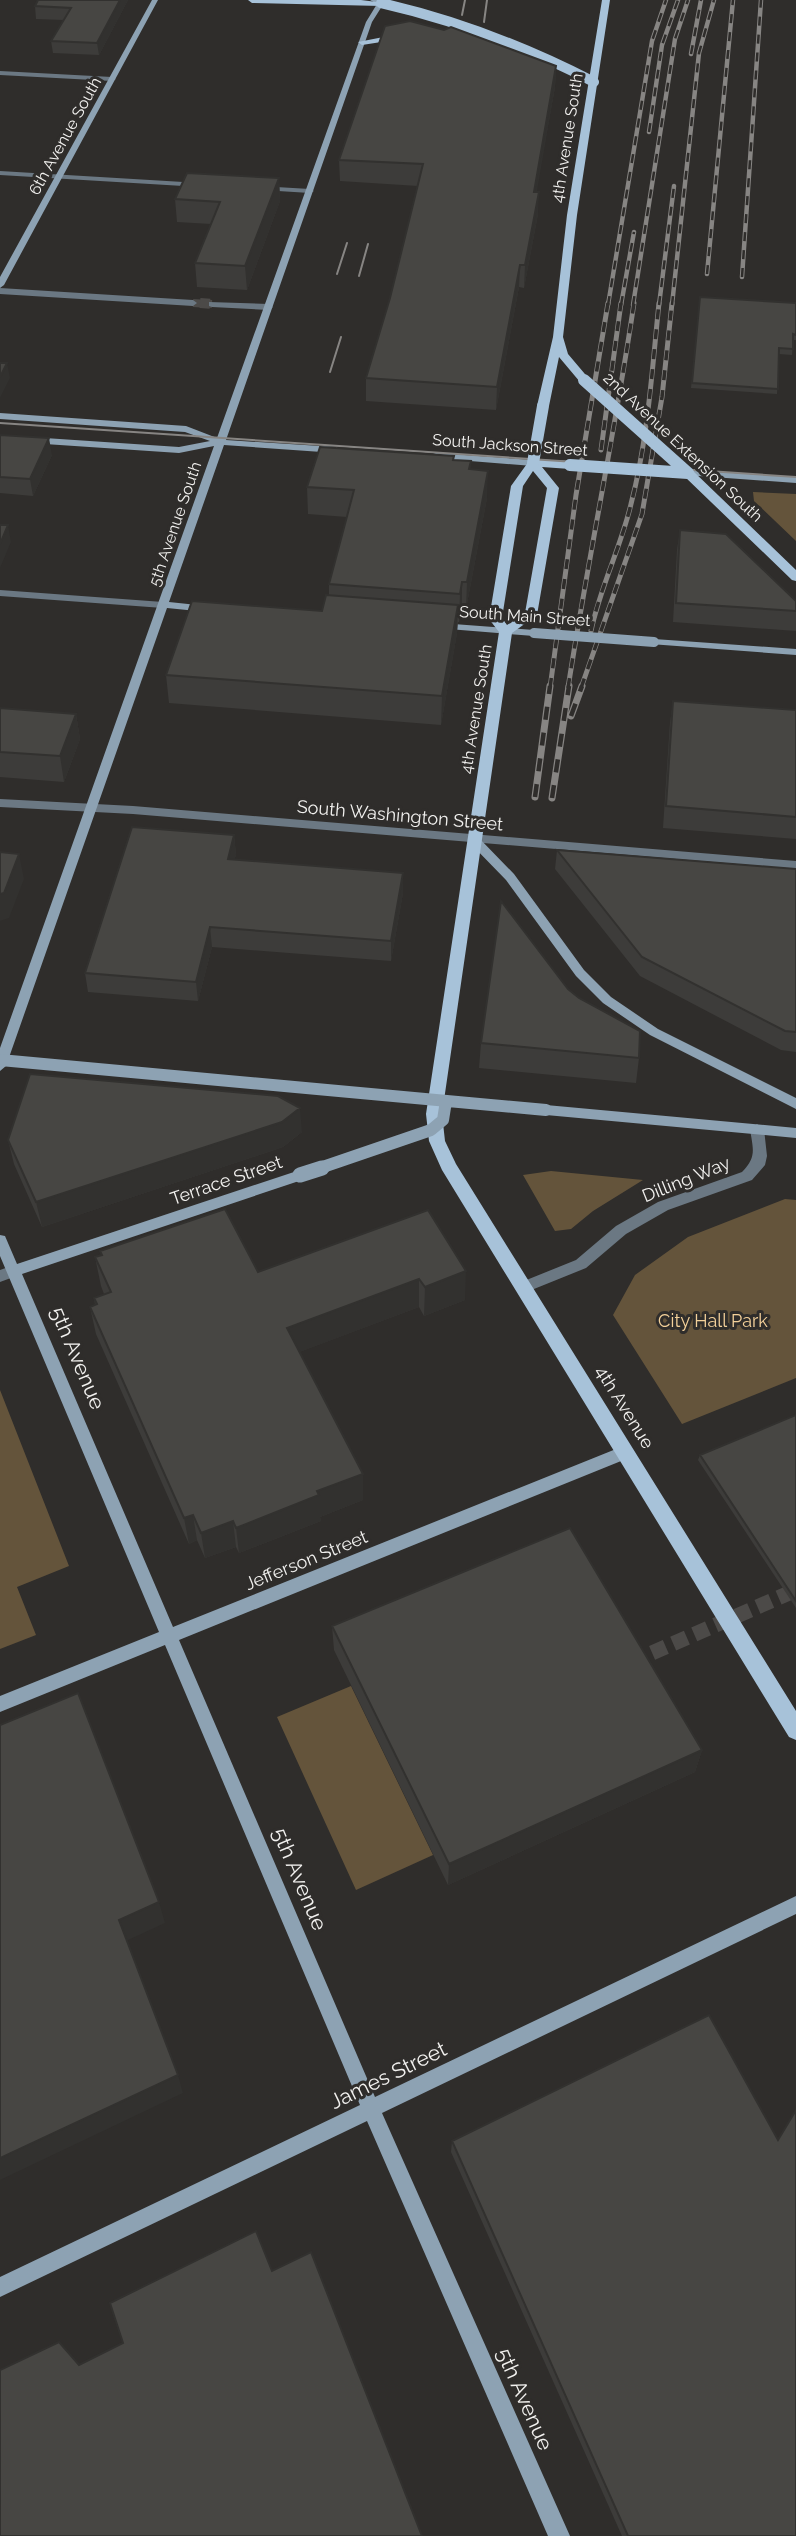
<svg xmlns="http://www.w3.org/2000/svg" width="796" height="2536" font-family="Raleway,sans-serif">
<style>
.green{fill:#64543b}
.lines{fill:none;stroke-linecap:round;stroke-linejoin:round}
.street-tunnel-far2{stroke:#4c4a48;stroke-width:8;stroke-dasharray:8 3.5;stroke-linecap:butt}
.street-tunnel-far1{stroke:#4c4a48;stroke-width:10;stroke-dasharray:10 4.5;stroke-linecap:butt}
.street-tunnel{stroke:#4c4a48;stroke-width:15;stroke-dasharray:15 8;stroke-linecap:butt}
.street{fill:#6b7883;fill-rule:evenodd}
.secondary{fill:#8da2b3;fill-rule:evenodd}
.primary{fill:#a7c2d9;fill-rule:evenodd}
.tram{stroke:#878583;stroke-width:2}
.rail-far2-casing{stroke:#878583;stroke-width:4.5}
.rail-far1-casing{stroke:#878583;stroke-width:5}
.rail-casing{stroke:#878583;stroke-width:7}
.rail-far2{stroke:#2f2d2b;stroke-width:2.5;stroke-dasharray:9;stroke-linecap:butt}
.rail-far1{stroke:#2f2d2b;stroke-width:3.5;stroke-dasharray:10;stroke-linecap:butt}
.rail{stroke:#2f2d2b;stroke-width:4.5;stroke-dasharray:13;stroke-linecap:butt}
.secondary-bridge-far2{stroke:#8da2b3;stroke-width:10}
.secondary-bridge-far1{stroke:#8da2b3;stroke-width:12}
.secondary-bridge{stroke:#8da2b3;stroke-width:15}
.primary-bridge-far1{stroke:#a7c2d9;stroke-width:10}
.primary-bridge{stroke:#a7c2d9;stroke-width:12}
.wall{fill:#3d3c3a}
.shaded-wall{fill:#32312f}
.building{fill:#474643;stroke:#32312f;stroke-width:2}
.labels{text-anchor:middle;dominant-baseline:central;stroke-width:6;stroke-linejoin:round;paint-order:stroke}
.far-street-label{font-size:16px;fill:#f2f1ef;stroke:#2f2d2b}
.street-label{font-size:18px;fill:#f2f1ef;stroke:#2f2d2b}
.park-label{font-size:18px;fill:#f4d19a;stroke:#2f2d2b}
.near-street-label{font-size:21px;fill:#f2f1ef;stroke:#2f2d2b}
</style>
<rect width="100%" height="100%" fill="#2f2d2b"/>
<!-- green -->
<path class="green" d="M753 492 796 494V541L754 501Z
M551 1171 643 1180 593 1211 571 1229 555 1231 523 1175Z
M785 1199 796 1200V1378L682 1424 613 1315 635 1275 688 1237Z
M0 1390 69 1566 17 1587 36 1635 0 1649Z
M351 1686 433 1855 356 1890 277 1717Z"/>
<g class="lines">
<!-- street-tunnel-far2 -->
<path class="street-tunnel-far2" d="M193 303 212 304"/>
<!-- street-tunnel-far1 -->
<path class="street-tunnel-far1" d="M200 303 212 304"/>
<!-- street-tunnel -->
<path class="street-tunnel" d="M631 1662 796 1590"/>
<!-- street -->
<path class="street" d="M0 71 112 77 116 79 112 81 0 75Z
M0 171 200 183 204 185 200 187 0 175Z
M259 186 310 189 314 191 310 193 262 190 258 188Z
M0 288 193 300 197 303 193 306 0 294Z
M209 302 269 304 273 307 269 310 212 307 209 306Z
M0 590 163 602 168 605 163 608 0 596Z
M0 799 133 806 796 861V869L133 814 0 807Z
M757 1124 764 1129 767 1156 765 1165 752 1180 668 1210 626 1234 586 1268 529 1291H519L517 1287 519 1283 576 1260 616 1226 658 1202 742 1172C757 1157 753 1149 750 1129Z
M14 1265 19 1267 21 1271 19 1275 0 1282V1270Z"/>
<!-- secondary -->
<path class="secondary" d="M152 0H158L4 285 0 288V277Z
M370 0H379L384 3 372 22 226 440 336 447 341 450 336 453 224 445 169 602 207 606 212 609 207 612 167 608 6 1066 0 1071V1048L214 446 179 453 0 441V435L179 447 210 441 185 432 0 419V413L186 426 217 438 366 22 377 4Z
M436 453 533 460 538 463 533 466 433 458V454Z
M688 470 796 477V483L685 475 683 473Z
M440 623 534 630 539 633 534 636 436 628V624Z
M654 639 796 649V655L650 644V640Z
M474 836 478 837 514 874 584 970 611 997 658 1029 796 1098V1109L650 1035 603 1003 576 976 506 880 470 843V837Z
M546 1105 796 1128V1138L546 1115 539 1110Z
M300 1170 307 1175 305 1179 22 1274 173 1627 621 1447 626 1446 631 1447 634 1452 631 1457 179 1640 375 2097 796 1896V1914L382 2113 570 2536H548L367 2121 0 2297V2277L360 2105 165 1645 0 1712V1696L159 1632 0 1256V1235L5 1236 17 1264Z"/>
<!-- primary -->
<path class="primary" d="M248 0H361L385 3 381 6 252 3Z
M602 0H610L577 215 563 337 568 354 590 380 580 382 559 357 549 406 543 409 537 406 553 337 567 215Z
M404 33 407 38 362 45 358 42Z
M533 459 570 461 576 465 570 469 542 467 559 488 537 615 512 633 442 1114 445 1141 456 1164 796 1711V1740L789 1737 442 1170 429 1141 426 1114 499 632 489 619 511 486 529 461ZM533 471 547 488 525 613 507 625 502 618 523 486Z
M684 470H692L796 570V581L792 580 684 476Z"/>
<!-- tram -->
<path class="tram" d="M462 15 465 0
M484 22 487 0
M337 274 347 243
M359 276 368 244
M330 372 341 337
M0 423 796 477"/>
<defs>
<path id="rail-far2" d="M691 54 701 0
M649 132 662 45 678 0
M707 274 733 0
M742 277 761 0
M608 305 652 41 666 0
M621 305 634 232
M633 305 675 39 688 0
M659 305 674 186
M672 305 699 53 714 0"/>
<path id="rail-far1" d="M601 450 621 303
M591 631C600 587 621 547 631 504 648 439 652 370 659 303
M550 688 576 495 608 303
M568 688C588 559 615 432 634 303
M581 688 642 514 662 397 672 303"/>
<path id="rail" d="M571 716 582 686
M535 797 550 686
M552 798 569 686"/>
</defs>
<!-- rail-far2 casing -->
<use href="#rail-far2" class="rail-far2-casing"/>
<!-- rail-far1 casing -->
<use href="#rail-far1" class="rail-far1-casing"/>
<!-- rail casing -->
<use href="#rail" class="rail-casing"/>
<!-- rail-far2 -->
<use href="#rail-far2" class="rail-far2"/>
<!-- rail-far1 -->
<use href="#rail-far1" class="rail-far1"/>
<!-- rail -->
<use href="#rail" class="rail"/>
<!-- secondary-bridge-far2 -->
<path class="secondary-bridge-far2" d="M534 633 654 642"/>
<!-- secondary-bridge-far1 -->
<path class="secondary-bridge-far1" d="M0 1060 546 1110
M317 1169 431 1130 443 1120 446 1101"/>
<!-- secondary-bridge -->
<path class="secondary-bridge" d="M300 1175 322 1168"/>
<!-- primary-bridge-far1 -->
<path class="primary-bridge-far1" d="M381 3C456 20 526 47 594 82"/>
<!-- primary-bridge -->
<path class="primary-bridge" d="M584 380 688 473
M533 463 543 406
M570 465 688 473"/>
</g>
<!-- wall -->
<path class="wall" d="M128 0 99 55 53 53 51 41 64 20 36 19 35 6Z
M556 66 555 87 536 192 538 214 524 288 519 287 496 410 366 401V378L390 298 418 186 340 181 339 160Z
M279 178 280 201 247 290 197 287 195 263 211 224 177 222 175 199Z
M700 297 796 303V340H793L792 355 779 354 777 394 691 388Z
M0 435 52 455 33 496 0 493Z
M454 456V460L471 461 470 469 487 498 466 609H462L459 622H458L457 633 441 725 169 703 166 675 322 611 329 595V584L347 517 308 514 307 487Z
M680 530 796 601V631L673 622 677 550Z
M673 701 796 710V839L663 828 670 723Z
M0 708 76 714 80 739 64 782 0 777Z
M234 835 236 855 234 860 403 873V893L391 961 212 947 198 1001 88 992 85 973Z
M557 850 796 869V1052L781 1050 640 976 555 869Z
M568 989 639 1058 636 1083 479 1068 481 1043Z
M302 1132 283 1147 42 1227 14 1164 8 1140Z
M428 1210 465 1300 424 1316 419 1307 299 1352 363 1474V1500L320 1517 321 1521 239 1553 236 1547 205 1558 197 1540 189 1544 96 1334 90 1307 95 1305 94 1298 104 1294 101 1286 95 1257 101 1255 100 1251 258 1272Z
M796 1415V1608L698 1460 700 1455Z
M332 1626 702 1750 695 1772 448 1885 334 1650Z
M452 2141 796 2536H622L451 2152Z"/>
<!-- shaded-wall -->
<path class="shaded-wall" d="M120 0H128L99 55 97 43Z
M556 66 555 87 533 214 534 192Z
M279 178 280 201 247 290 245 266Z
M539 192 538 214 524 288 525 265Z
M520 265 519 287 496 410 497 387Z
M7 363 10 378 0 398V377Z
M49 438 52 455 33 496 30 479Z
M488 471 487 498 466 609 467 582Z
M8 525 11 542 0 568V544Z
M462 582V609L459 622 460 594Z
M458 605 457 633 441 725 442 696Z
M76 714 80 739 64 782 60 756Z
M234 835 236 855 229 879 228 859Z
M19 854 24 879 9 918 0 921V894Z
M403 873V893L391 961V941Z
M210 927 212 947 198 1001 196 982Z
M300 1108 302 1132 283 1147 42 1227 36 1202Z
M466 1271 465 1300 424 1316 425 1287Z
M419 1279V1307L289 1356 287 1328Z
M363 1474V1500L320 1517 321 1521 239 1553 236 1528 317 1491Z
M193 1515 197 1540 189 1544 184 1518Z
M233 1521 236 1547 205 1558 201 1533Z
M702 1750 695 1772 448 1885 449 1864Z
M159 1902 165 1923 126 1941 119 1920Z
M178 2075 183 2093 0 2180V2158Z"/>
<!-- building -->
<path class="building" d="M38 0H120L97 43 51 41 71 8 35 6Z
M410 21 444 30 451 27 556 66 534 192H539L525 265H520L497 387 366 378 390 298 423 164 339 160 385 26Z
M187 173 279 178 245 266 195 263 220 202 175 199Z
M700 297 796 303V335L793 334V349L779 348 778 389 692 383Z
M0 363H7L0 377Z
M0 435 49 438 30 479 0 477Z
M320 447 454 456 453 460 471 461 469 469 488 471 467 582H462L460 594 329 584 354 490 307 487Z
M0 525H8L0 544Z
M680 530 726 534 796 601V611L676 603Z
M326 595 458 605 442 696 166 675 192 601 322 611Z
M673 701 796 710V817L666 806Z
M0 708 76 714 60 756 0 752Z
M132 827 234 835 228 859 403 873 391 941 210 927 196 982 85 973Z
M557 850 796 869V1032L785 1031 642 957Z
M0 852 19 854 4 893 0 894Z
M501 901 568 989 579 998 640 1031 639 1058 481 1043Z
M30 1074 278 1096 300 1108 282 1122 36 1202 8 1140Z
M225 1209 258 1272 428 1210 466 1271 425 1287 419 1279 287 1328 363 1474 317 1491 319 1495 236 1528 233 1521 201 1533 193 1515 184 1518 90 1307 97 1304 94 1298 111 1292 95 1257 102 1255 100 1251Z
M796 1415V1601L700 1455Z
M570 1528 702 1750 449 1864 332 1626Z
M78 1693 159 1902 119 1920 178 2075 0 2158V1725Z
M709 2015 778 2140 796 2110V2536H628L452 2141Z
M256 2231 272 2271 311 2252 422 2536H0V2370L59 2342 79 2365 123 2343 110 2303Z"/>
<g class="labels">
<!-- far-street labels -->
<g class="far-street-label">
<text transform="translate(65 136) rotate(-61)">6th Avenue South</text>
<text transform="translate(567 138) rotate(-81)">4th Avenue South</text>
<text transform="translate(510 445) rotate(4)">South Jackson Street</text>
<text transform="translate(683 447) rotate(43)">2nd Avenue Extension South</text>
<text transform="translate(175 524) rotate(-71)">5th Avenue South</text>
<text transform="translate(525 616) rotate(4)">South Main Street</text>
<text transform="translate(476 709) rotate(-81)">4th Avenue South</text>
</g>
<!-- street labels -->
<g class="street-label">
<text transform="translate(400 815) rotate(5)">South Washington Street</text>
<text transform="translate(686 1179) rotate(-22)">Dilling Way</text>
<text transform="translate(226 1180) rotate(-19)">Terrace Street</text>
<text transform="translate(625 1407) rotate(58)">4th Avenue</text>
<text transform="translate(306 1560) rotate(-22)">Jefferson Street</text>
</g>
<!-- park labels -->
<g class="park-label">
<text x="713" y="1320">City Hall Park</text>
</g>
<!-- near-street labels -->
<g class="near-street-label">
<text transform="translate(78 1358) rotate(67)">5th Avenue</text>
<text transform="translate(300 1879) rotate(67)">5th Avenue</text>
<text transform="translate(388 2075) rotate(-26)">James Street</text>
<text transform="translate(525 2399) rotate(66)">5th Avenue</text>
</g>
</g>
</svg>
